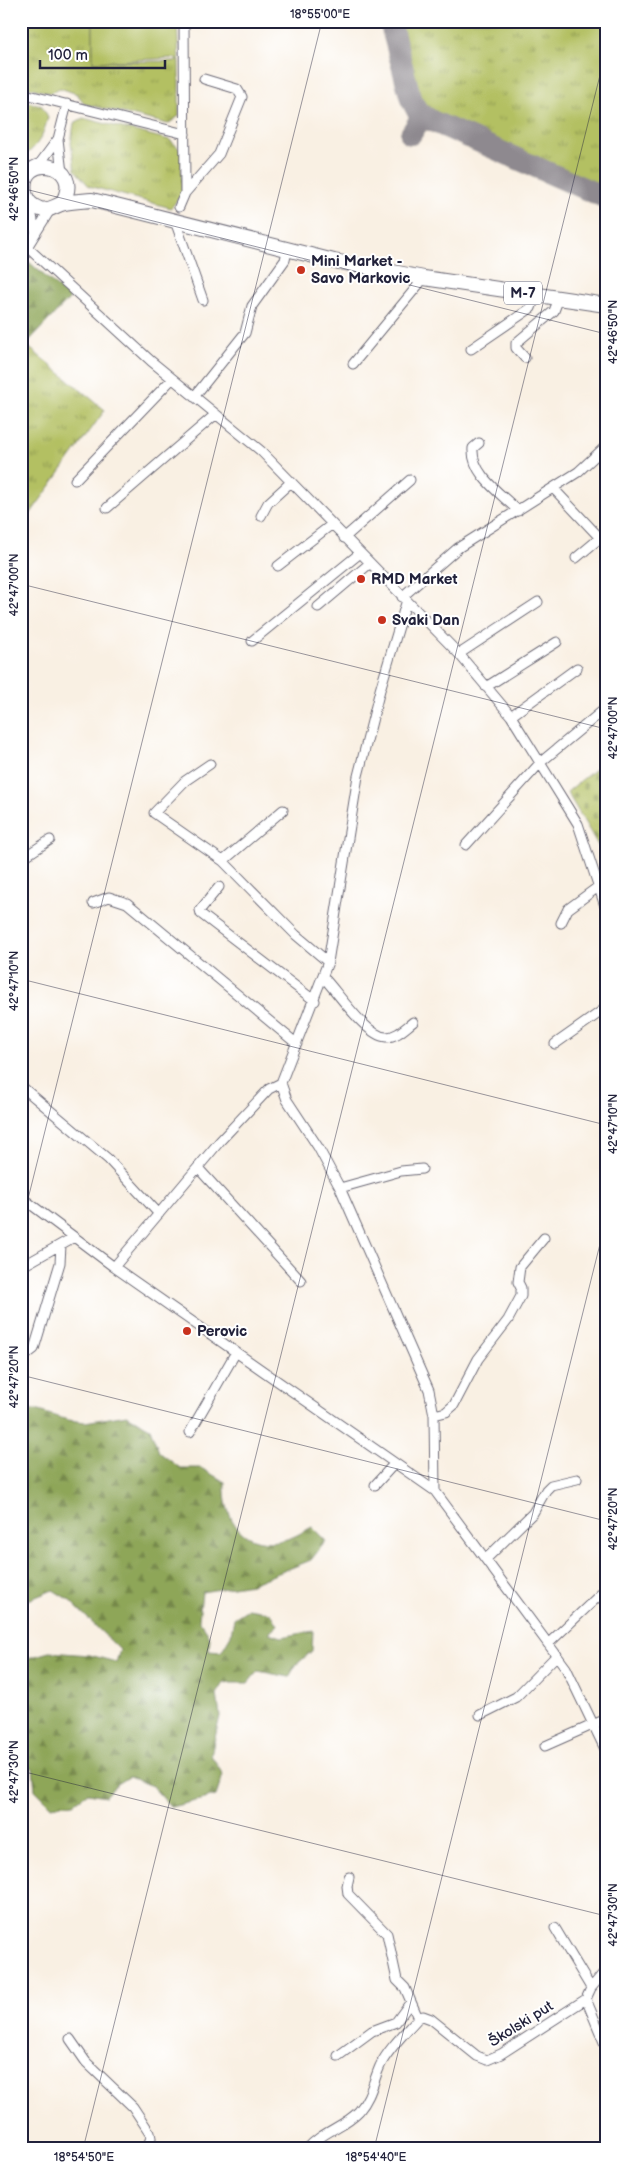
<svg xmlns="http://www.w3.org/2000/svg" width="627" height="2170" font-family="'Balsamiq Sans',sans-serif">
<style>
.grass{fill:url(#grass-tufts);stroke:#6a714e}
.forest{fill:url(#forest-firs);stroke:#58644a}
.cemetery{fill:url(#cemetery-stones);stroke:#6a714e}
.garden{fill:#b3c062;stroke:#6a714e}
.lines{fill:none;stroke-linecap:round;stroke-linejoin:round}
.taxiway{stroke:#8e898f;stroke-width:22}
.minor-casing{stroke:#6d6a76;stroke-width:11}
.primary-casing{stroke:#6d6a76;stroke-width:16}
.minor{stroke:#fff;stroke-width:9}
.primary{stroke:#fff;stroke-width:14}
.ticks{fill:none;stroke:#22223b;stroke-width:1;stroke-opacity:0.45}
.poi-dot{fill:#c8321e;stroke:#fff;stroke-width:2}
.labels{text-anchor:middle;dominant-baseline:central;stroke-width:4;stroke-linejoin:round;paint-order:stroke}
.shield{fill:#fff;stroke:#646476;stroke-width:1}
.shield-label{font-size:14px;font-weight:bold;fill:#22223b}
.poi-label{font-size:15px;font-weight:bold;fill:#22223b;stroke:#fff;text-anchor:start}
.street-label{font-size:15px;fill:#22223b;stroke:#fff}
.neatline{fill:none;stroke:#22223b;stroke-width:2}
.ticks-label{font-size:12px;text-anchor:middle;fill:#22223b}
</style>
<defs>
<pattern id="grass-tufts" width="24" height="20" patternUnits="userSpaceOnUse" patternTransform="scale(1.25)"><rect width="24" height="20" fill="#b3c062"/><path d="M3 7l-1-3M5 7V3M7 7l1-3M15 17l-1-3M17 17v-4M19 17l1-3" fill="none" stroke="#919c52"/></pattern>
<pattern id="forest-firs" width="22" height="20" patternUnits="userSpaceOnUse" patternTransform="scale(1.25)"><rect width="22" height="20" fill="#8ea658"/><path d="M5 1l3.5 6h-7zM16 11l3.5 6h-7z" fill="#74874a"/></pattern>
<pattern id="cemetery-stones" width="16" height="16" patternUnits="userSpaceOnUse" patternTransform="scale(1.25)"><rect width="16" height="16" fill="#b3c062"/><path d="M2 7V4a2 2 0 0 1 4 0v3zM10 15v-3a2 2 0 0 1 4 0v3z" fill="#919c52"/></pattern>
</defs>
<rect width="100%" height="100%" fill="#fff"/>
<filter id="ink" filterUnits="userSpaceOnUse"><feTurbulence type="fractalNoise" baseFrequency=".02" numOctaves="2"/><feDisplacementMap in="SourceGraphic" scale="10" xChannelSelector="R" yChannelSelector="G"/><feConvolveMatrix kernelMatrix="1 2 1 2 8 2 1 2 1" color-interpolation-filters="sRGB"/></filter>
<filter id="wash" filterUnits="userSpaceOnUse"><feTurbulence type="fractalNoise" baseFrequency=".0096" numOctaves="4" result="noise"/><feDisplacementMap in="SourceGraphic" scale="20" xChannelSelector="R" yChannelSelector="G"/><feGaussianBlur stdDeviation="1.12" result="paint"/><feColorMatrix in="noise" values="0 0 0 0 0 0 0 0 0 0 0 0 0 0 0 0 0 1.4 0 .05"/><feComposite in="paint" operator="in"/></filter>
<g filter="url(#wash)">
<rect width="100%" height="100%" fill="#f9f0e3"/>
<!-- grass -->
<path class="grass" d="M21 21H93V62L179 61V116L168 124 85 104 77 94 60 88 50 93 21 85Z
M399 21H606V189L431 112 423 103 419 94Z
M21 100 42 106 48 117C43 136 38 147 21 158Z
M83 118 170 140 181 150 182 194 171 208 89 186 75 170 71 143 74 123Z
M21 341 105 410 21 527Z"/>
<!-- forest -->
<path class="forest" d="M21 255 70 298 25 345 21 341Z
M35 1410 68 1420 85 1422 127 1415 150 1428 159 1452 180 1468H201L225 1482C223 1521 244 1551 287 1539 295 1537 304 1531 312 1527L326 1541 311 1560 251 1584 202 1592 199 1620 210 1637 209 1651 221 1652 231 1635 234 1618 248 1609 271 1613 278 1625 269 1633 282 1637 313 1631 312 1651 296 1665 289 1677 258 1671 248 1683H224L217 1694 220 1716 211 1755 223 1775 216 1796 171 1807 152 1786 129 1777 116 1785 106 1796 88 1793 74 1803 51 1806 35 1790 33 1769 21 1765V1660L49 1652 90 1655 116 1662 120 1650 69 1600 53 1590 21 1603V1413Z"/>
<!-- cemetery -->
<path class="cemetery" d="M606 760V859L567 792Z"/>
<!-- garden -->
<path class="garden" d="M93 21H177L179 61 175 58 93 62Z"/>
<g class="lines">
<!-- taxiway -->
<path class="taxiway" d="M390 21 411 99 418 112 432 121 606 198
M411 134 423 115"/>
</g>
</g>
<g filter="url(#ink)">
<g class="lines">
<defs>
<path id="minor" d="M21 93 185 134
M58 139 62 173
M38 166 58 139 67 104
M185 193 219 154 242 97 237 89 204 79
M30 204 35 232
M179 207 185 193 184 21
M50 210 27 247 151 361 261 451 459 654 511 716 578 824 606 909
M175 221 203 300
M471 349 531 308 536 295
M525 358 516 348V343L554 311 559 298
M353 364 424 278
M194 397 245 333 252 306 285 260 287 251
M479 443 473 448C471 475 502 494 518 511
M75 480 172 379
M554 489 600 538 576 558
M107 508 216 414
M261 516 268 503 291 482
M344 538 410 480
M278 566 331 525
M402 597 458 548 578 472 606 446
M406 603 380 690 358 776 328 962 281 1083 287 1100 318 1147 340 1188 429 1390 434 1415 435 1491 566 1668 606 1751
M318 607 369 564
M252 641 359 554
M459 654 538 602
M486 687 557 642
M511 716 577 668
M210 764 185 781 154 813 223 861 296 935 328 962
M466 845 541 762 606 708
M21 859 50 840
M223 861 283 810
M219 887 200 910 201 914 315 1001
M93 903 109 897 127 903 297 1044
M561 923 568 909 598 887
M323 977C337 991 366 1036 386 1037 397 1037 405 1028 413 1022
M555 1044 606 1008
M21 1086 108 1159 159 1214
M198 1168 301 1281
M340 1188 401 1171 422 1169
M21 1197 114 1267 435 1491
M21 1267 74 1237
M114 1267 220 1141 269 1089 281 1083
M21 1359 34 1349 60 1263 61 1245
M434 1415 446 1412 454 1405 478 1359 508 1320 521 1296V1288L518 1282 520 1267 544 1238
M190 1432 236 1352
M375 1485 395 1463
M486 1559 533 1513 546 1490 551 1485 577 1479
M548 1644 606 1589
M480 1715 516 1697 557 1655
M545 1746 606 1719
M349 1877 347 1886 348 1894 387 1934 397 1980 405 1988 418 2018
M555 1928 591 1988
M606 1970 591 1988 586 1999 606 2047
M70 2039 86 2062 133 2107 150 2133 151 2138 146 2149
M338 2056 372 2031 396 2022 410 2003
M307 2149C321 2132 344 2127 359 2111 371 2097 373 2082 380 2066 388 2049 406 2032 418 2018L423 2016 431 2019 477 2056 487 2060 501 2054 586 1999"/>
<path id="primary" d="M62 203C87 162 17 150 25 193 27 202 32 206 40 209 51 212 56 204 65 203 74 201 83 201 92 200L334 261 424 278 606 305"/>
</defs>
<!-- minor casing -->
<use href="#minor" class="minor-casing"/>
<!-- primary casing -->
<use href="#primary" class="primary-casing"/>
<!-- minor -->
<use href="#minor" class="minor"/>
<!-- primary -->
<use href="#primary" class="primary"/>
</g>
</g>
<!-- ticks -->
<path class="ticks" d="M21 58 30 21M21 188 606 334M21 584 606 729M21 979 606 1125M21 1227 322 21M21 1375 606 1521M21 1771 606 1916M83 2149 606 51M374 2149 606 1220"/>
<!-- markers -->
<g class="poi-dot">
<circle cx="301" cy="270" r="5"/>
<circle cx="361" cy="579" r="5"/>
<circle cx="382" cy="620" r="5"/>
<circle cx="187" cy="1331" r="5"/>
</g>
<g class="labels">
<!-- shield labels -->
<rect class="shield" x="504" y="281.5" width="38" height="23" rx="4"/>
<g class="shield-label">
<text x="523" y="293">M-7</text>
</g>
<!-- poi labels -->
<g class="poi-label">
<text x="311" y="261">Mini Market -<tspan x="311" dy="17">Savo Markovic</tspan></text>
<text x="371" y="579">RMD Market</text>
<text x="392" y="620">Svaki Dan</text>
<text x="197" y="1331">Perovic</text>
</g>
<!-- street labels -->
<g class="street-label">
<text transform="translate(521 2024) rotate(-32)">Školski put</text>
</g>
</g>
<!-- margin -->
<rect width="627" height="2170" fill="none" stroke="#fff" stroke-width="55"/>
<!-- scale -->
<path d="M40 60v8h125v-8" fill="none" stroke="#22223b" stroke-width="2.5"/>
<text x="48" y="60" font-size="15" fill="#22223b" stroke="#ffffff" stroke-width="4" paint-order="stroke">100 m</text>
<rect x="28" y="28" width="572" height="2114" class="neatline"/>
<g class="ticks-label">
<text x="320" y="18">18°55'00"E</text>
<text transform="translate(14 189) rotate(-90)" y="4">42°46'50"N</text>
<text transform="translate(613 332) rotate(-90)" y="4">42°46'50"N</text>
<text transform="translate(14 585) rotate(-90)" y="4">42°47'00"N</text>
<text transform="translate(613 728) rotate(-90)" y="4">42°47'00"N</text>
<text transform="translate(14 981) rotate(-90)" y="4">42°47'10"N</text>
<text transform="translate(613 1124) rotate(-90)" y="4">42°47'10"N</text>
<text transform="translate(14 1377) rotate(-90)" y="4">42°47'20"N</text>
<text transform="translate(613 1519) rotate(-90)" y="4">42°47'20"N</text>
<text transform="translate(14 1772) rotate(-90)" y="4">42°47'30"N</text>
<text transform="translate(613 1915) rotate(-90)" y="4">42°47'30"N</text>
<text x="84" y="2161">18°54'50"E</text>
<text x="376" y="2161">18°54'40"E</text>
</g>
</svg>
